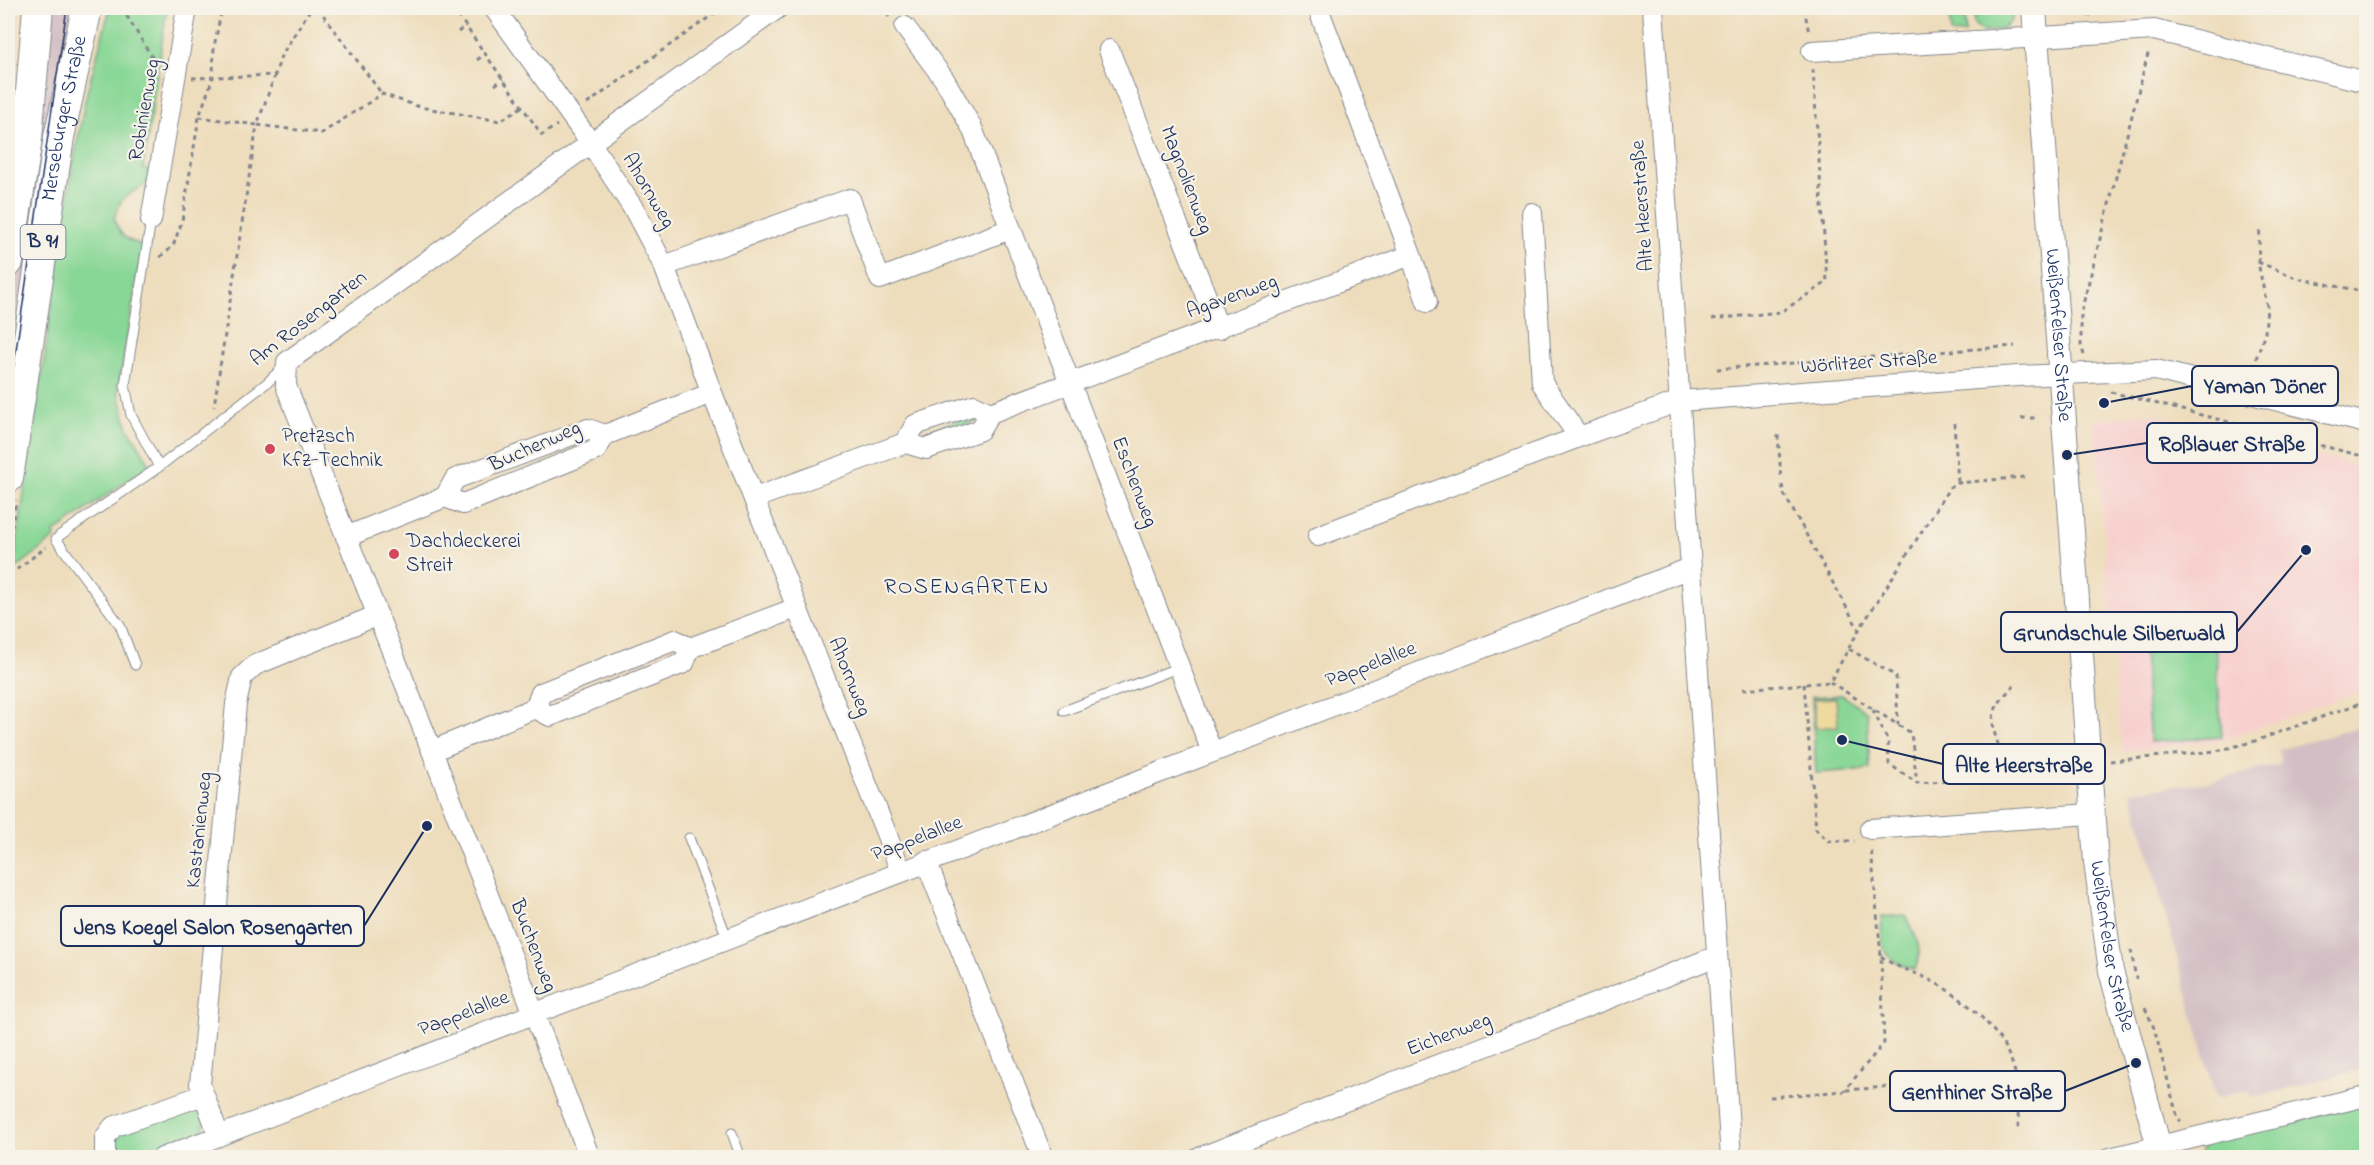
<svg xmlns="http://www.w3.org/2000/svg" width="2374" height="1165" font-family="'Indie Flower',sans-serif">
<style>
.built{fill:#f7d0ce}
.industrial{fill:#d2bec4}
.green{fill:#89d796;stroke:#52837a;stroke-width:1.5}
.sand{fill:#eeda9e;stroke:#84847e;stroke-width:1.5}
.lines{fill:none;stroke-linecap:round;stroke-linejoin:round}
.service-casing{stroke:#84868d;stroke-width:11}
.minor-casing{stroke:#84868d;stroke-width:22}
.tertiary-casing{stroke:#84868d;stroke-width:26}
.primary-casing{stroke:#84868d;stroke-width:32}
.path{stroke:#84868d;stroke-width:3;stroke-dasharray:4.5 4.5;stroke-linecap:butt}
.service{stroke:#fff;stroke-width:9}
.minor{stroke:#fff;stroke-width:20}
.tertiary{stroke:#fff;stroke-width:24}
.primary{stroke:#fff;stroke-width:30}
.tram{stroke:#1b2f5e;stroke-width:1.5}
.poi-dot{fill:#d1495b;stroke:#f7f3e8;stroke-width:2}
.labels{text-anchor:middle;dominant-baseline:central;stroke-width:4.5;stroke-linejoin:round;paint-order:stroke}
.shield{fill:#f7f3e8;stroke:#5d6a87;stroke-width:1.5}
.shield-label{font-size:20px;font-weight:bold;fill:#1b2f5e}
.street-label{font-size:21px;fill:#1b2f5e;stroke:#f7f3e8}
.poi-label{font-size:21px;fill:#1b2f5e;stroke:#f7f3e8;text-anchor:start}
.neighbourhood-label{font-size:22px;letter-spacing:1.5px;fill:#1b2f5e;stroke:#f7f3e8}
.leader{fill:none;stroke:#1b2f5e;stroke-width:2}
.callout-dot{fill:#1b2f5e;stroke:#f7f3e8;stroke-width:2}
.callout{fill:#f7f3e8;stroke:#1b2f5e;stroke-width:2}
.callout-label{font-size:22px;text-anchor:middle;font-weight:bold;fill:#1b2f5e}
</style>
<rect width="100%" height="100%" fill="#f7f3e8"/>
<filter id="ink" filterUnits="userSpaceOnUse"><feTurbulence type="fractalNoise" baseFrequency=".0167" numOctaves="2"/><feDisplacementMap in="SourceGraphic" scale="12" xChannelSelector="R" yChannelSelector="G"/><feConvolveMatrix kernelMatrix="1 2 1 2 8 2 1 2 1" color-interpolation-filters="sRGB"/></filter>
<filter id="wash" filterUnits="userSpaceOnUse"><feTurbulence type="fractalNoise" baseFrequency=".008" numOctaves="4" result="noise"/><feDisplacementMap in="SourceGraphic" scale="24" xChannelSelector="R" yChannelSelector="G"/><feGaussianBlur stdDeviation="1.35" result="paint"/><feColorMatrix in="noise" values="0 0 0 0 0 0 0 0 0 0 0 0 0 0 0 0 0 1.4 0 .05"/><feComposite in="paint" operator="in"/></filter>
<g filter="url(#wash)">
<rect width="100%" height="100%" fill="#eeddbc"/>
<!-- built -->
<path class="built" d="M2149 413 2366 468V689L2224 740 2122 752 2094 420Z"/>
<!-- industrial -->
<path class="industrial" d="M47 8H78L8 431V327L37 132Z
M2366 725V1068L2252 1098 2249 1090 2216 1098 2131 791 2205 783 2281 764 2278 750Z"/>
<!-- green -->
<path class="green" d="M110 8H167L143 169 154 172C143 191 139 186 125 197 119 202 117 211 114 218 119 235 126 241 143 245L118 391 128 428 150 464 54 533 55 538 16 568 13 567 72 170 86 96Z
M1949 8H1965V33L1951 34Z
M1976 8H2013C2015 27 1999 31 1983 32L1974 24 1973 11Z
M977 414 979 420 919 441V433Z
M2215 643 2222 737 2150 742 2143 648Z
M1842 695 1867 712 1870 769 1816 773 1812 697Z
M1905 915C1914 932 1926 952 1914 970 1879 956 1883 952 1881 917Z
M2366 1104V1157L2198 1158 2206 1140Z
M193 1106 202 1111C205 1124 206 1131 195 1139L144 1157H115L112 1153V1141L121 1132Z"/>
<!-- sand -->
<path class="sand" d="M1836 698 1838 726 1816 728 1814 699Z"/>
</g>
<g filter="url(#ink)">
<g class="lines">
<defs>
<path id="service" d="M151 220 125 385 131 415 159 467
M59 536 159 467 268 382 286 364
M56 539 120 625 135 665
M1064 711 1180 667
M689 838 728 940
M732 1133 741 1158"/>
<path id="minor" d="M494 8 590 142 635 211 664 266 712 393 901 871
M1653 8 1731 1158
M905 27 944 79 972 128 1212 752
M1109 50 1219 329
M1812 51 2154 30 2366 82
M1532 213 1542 383 1579 437
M151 220 187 8
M1411 255 1427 302
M664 266 850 199 880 279 1010 229
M905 443 926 449 980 430 990 413
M445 497 463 504 596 450 605 435
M755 498 905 443 915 425 974 405 990 413 1411 255 1318 8
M1318 536 1579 437 1680 401 2018 376 2156 370 2366 423
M346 537 445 497 455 479 588 429 605 435 712 393
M535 708 550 716 684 663 690 648
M432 751 535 708 541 693 675 640 690 648 796 608
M1870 829 2091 814
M926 861 1043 1158
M219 1136 200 1084 236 704 242 677 255 665 378 615
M105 1158V1138L113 1127 203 1095
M162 1158C671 960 1181 764 1690 568
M590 1158 432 751 286 386 287 362 778 8
M1199 1158 1717 956
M2110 1158 2366 1096"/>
<g id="tertiary">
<path id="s1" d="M2034 8 2096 862 2111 971 2162 1158"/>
</g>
<g id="primary">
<path d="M8 262 27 139 38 8"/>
<path id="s2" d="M8 478 59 137 87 8"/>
</g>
</defs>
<!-- service casing -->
<use href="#service" class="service-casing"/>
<!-- minor casing -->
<use href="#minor" class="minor-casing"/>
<!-- tertiary casing -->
<use href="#tertiary" class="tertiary-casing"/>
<!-- primary casing -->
<use href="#primary" class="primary-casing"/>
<!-- path -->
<path class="path" d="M122 8 158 67
M318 8 382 94
M453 8 542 135 557 125
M883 8 889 17
M1804 8 1809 33
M2089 17 2090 8
M458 32 466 26
M477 60 485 54
M275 75 257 125 322 133 382 94 420 107 500 121 523 106
M192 78 275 75 281 56 311 8
M495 85 503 79
M587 104 722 8
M199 117 257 125 214 406
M2364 118 2366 106
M160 257 173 246 182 221 199 117 213 77 214 47 222 8
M2258 262 2296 278 2366 292
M1712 319 1781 312 1827 282 1813 69
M2084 355 2081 345V312L2149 50
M1717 369 2015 346
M2250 376 2265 333 2267 306 2258 262 2260 228
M2111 392 2366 457
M2021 418H2039
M1954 423 1958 483
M1778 435 1781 478
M1782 485 1784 494 1859 630
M8 554 16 500
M8 570H16L46 547
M1849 649 1896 676 1898 725
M1830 682 1911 733 1917 783 2024 775
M1804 684 1816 829 1828 841H1855
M2014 685C2007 693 1997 703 1994 713 1989 731 2005 763 2016 776
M1743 689 1830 682 1859 630 1950 487 1958 483 2024 477
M1873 710 1888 741 1889 764 1917 783
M2110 761 2216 751 2252 742 2366 701
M2131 950 2136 979
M1881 956C1894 967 1910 970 1926 978 1962 996 2002 1028 2014 1069 2019 1087 2017 1110 2019 1128
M2145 1008 2154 1028 2178 1119 2181 1121
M1846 1090 2015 1078
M1770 1097 1844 1091 1884 1043 1881 956 1871 848"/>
<!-- service -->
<use href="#service" class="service"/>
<!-- minor -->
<use href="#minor" class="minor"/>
<!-- tertiary -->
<use href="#tertiary" class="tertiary"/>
<!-- primary -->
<use href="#primary" class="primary"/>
<!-- tram -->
<path class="tram" d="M8 404 67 8"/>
</g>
</g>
<!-- markers -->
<g class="poi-dot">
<circle cx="270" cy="449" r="6"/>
<circle cx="394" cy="554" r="6"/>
</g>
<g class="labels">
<!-- shield labels -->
<rect class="shield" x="20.5" y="225" width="45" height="34" rx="4.5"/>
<g class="shield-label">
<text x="43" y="242">B 91</text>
</g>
<!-- street labels -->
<g class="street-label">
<text transform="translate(145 110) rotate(-80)">Robinienweg</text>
<text stroke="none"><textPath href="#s2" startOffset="364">Merseburger Straße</textPath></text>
<text transform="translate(1186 180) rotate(69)">Magnolienweg</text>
<text transform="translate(648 191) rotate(59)">Ahornweg</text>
<text transform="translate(1643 206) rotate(-94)">Alte Heerstraße</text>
<text transform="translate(1232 297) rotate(-20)">Agavenweg</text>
<text transform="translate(309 319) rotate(-38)">Am Rosengarten</text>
<text stroke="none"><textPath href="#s1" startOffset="328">Weißenfelser Straße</textPath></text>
<text transform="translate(1869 363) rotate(-4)">Wörlitzer Straße</text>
<text transform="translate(535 447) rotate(-24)">Buchenweg</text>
<text transform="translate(1134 482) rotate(69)">Eschenweg</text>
<text transform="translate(1371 665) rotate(-21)">Pappelallee</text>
<text transform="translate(849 677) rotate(68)">Ahornweg</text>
<text transform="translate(200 830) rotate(-84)">Kastanienweg</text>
<text transform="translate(917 839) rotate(-21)">Pappelallee</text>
<text transform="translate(533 946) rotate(69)">Buchenweg</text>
<text stroke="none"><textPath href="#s1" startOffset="942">Weißenfelser Straße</textPath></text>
<text transform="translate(464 1014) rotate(-21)">Pappelallee</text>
<text transform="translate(1449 1035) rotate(-21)">Eichenweg</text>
</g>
<!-- poi labels -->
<g class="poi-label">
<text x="282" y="437">Pretzsch<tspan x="282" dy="24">Kfz-Technik</tspan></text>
<text x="406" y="542">Dachdeckerei<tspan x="406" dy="24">Streit</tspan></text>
</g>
<!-- neighbourhood labels -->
<g class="neighbourhood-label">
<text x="967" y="588">ROSENGARTEN</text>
</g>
</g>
<!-- callouts -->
<path class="leader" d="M2104 403L2192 386M2067 455L2147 443M2306 550L2237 632M1842 740L1943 764M427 826L364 926M2136 1063L2065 1091"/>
<g class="callout-dot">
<circle cx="2104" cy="403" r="6"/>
<circle cx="2067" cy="455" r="6"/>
<circle cx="2306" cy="550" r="6"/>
<circle cx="1842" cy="740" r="6"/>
<circle cx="427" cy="826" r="6"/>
<circle cx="2136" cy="1063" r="6"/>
</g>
<g class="callout">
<rect x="2192" y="366" width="146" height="40" rx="6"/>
<rect x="2147" y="423" width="170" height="40" rx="6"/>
<rect x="2001" y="612" width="236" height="40" rx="6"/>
<rect x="1943" y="744" width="162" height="40" rx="6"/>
<rect x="61" y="906" width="303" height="40" rx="6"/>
<rect x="1890" y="1071" width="175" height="40" rx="6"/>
</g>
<g class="callout-label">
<text x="2265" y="393">Yaman Döner</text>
<text x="2232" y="451">Roßlauer Straße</text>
<text x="2119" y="640">Grundschule Silberwald</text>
<text x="2024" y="772">Alte Heerstraße</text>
<text x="213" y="934">Jens Koegel Salon Rosengarten</text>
<text x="1977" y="1099">Genthiner Straße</text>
</g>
<!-- margin -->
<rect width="2374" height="1165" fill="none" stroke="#f7f3e8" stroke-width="30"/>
</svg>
